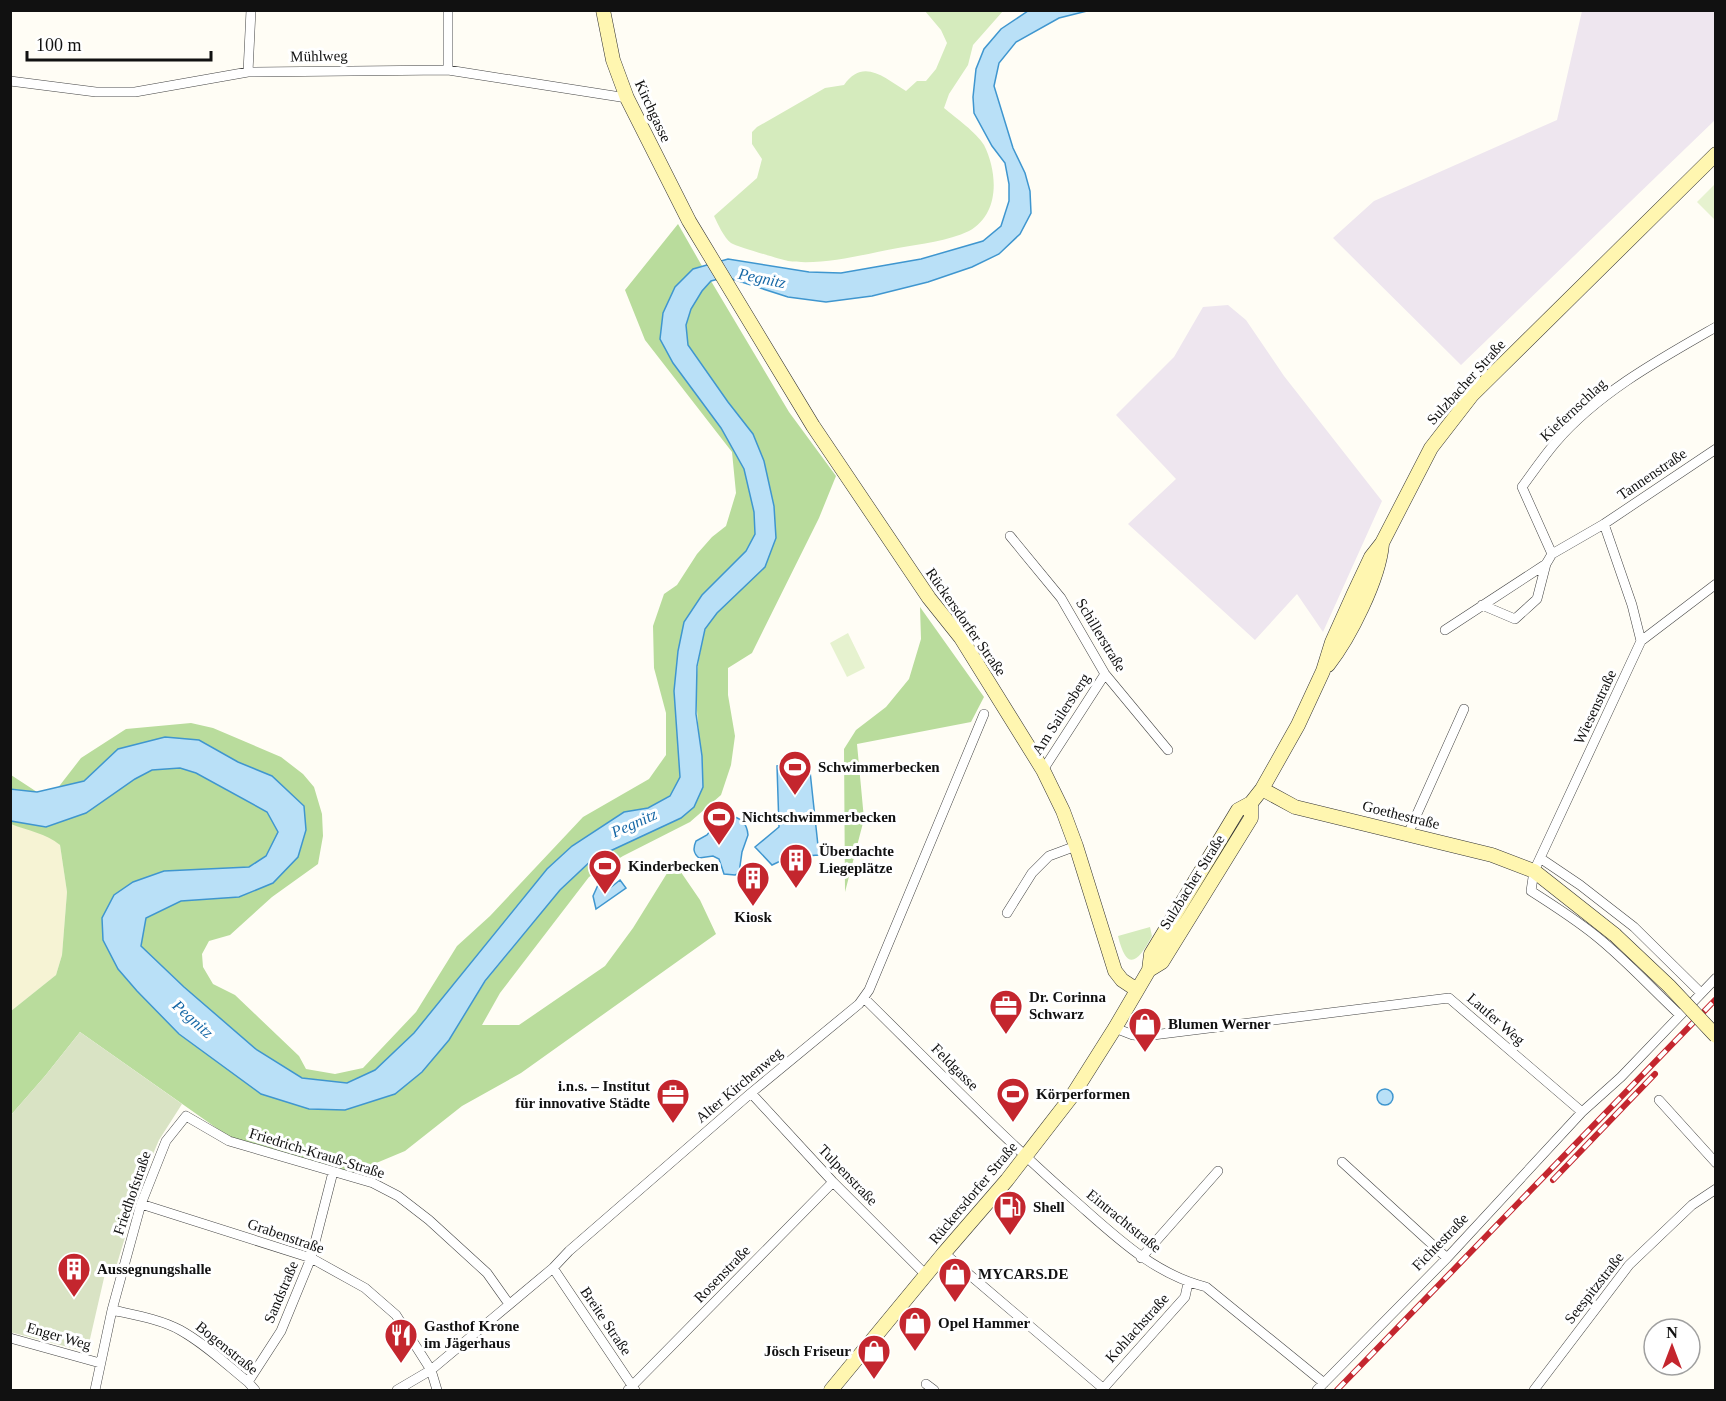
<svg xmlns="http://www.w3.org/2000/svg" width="1726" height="1401" font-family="'Times New Roman',serif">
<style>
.industrial{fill:#eee6ef}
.farmland{fill:#f6f3d4}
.green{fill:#d5ebbd}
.forest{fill:#b9dc9c}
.cemetery{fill:#d9e3c4}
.pitch{fill:#e6f2cf}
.water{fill:#b9e0f7;stroke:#3f96cf;stroke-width:1.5}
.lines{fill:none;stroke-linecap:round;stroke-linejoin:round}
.street-casing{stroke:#444;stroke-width:10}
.secondary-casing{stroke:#333;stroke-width:15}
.street{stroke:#fff;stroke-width:9}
.secondary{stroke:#fff6b0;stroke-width:14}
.rail-casing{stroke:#c4262e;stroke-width:6}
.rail{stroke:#fff;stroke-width:4;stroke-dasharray:11;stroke-linecap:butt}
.secondary-bridge-casing{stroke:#333;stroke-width:15;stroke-linecap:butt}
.secondary-bridge{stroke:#fff6b0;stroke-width:14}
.labels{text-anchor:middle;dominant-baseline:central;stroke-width:6;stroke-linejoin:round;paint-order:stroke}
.street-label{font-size:15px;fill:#111;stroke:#fff}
.poi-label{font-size:15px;font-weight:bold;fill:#111;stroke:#fff;text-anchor:start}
.water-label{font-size:16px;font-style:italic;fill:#1768a6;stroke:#fff}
</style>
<rect width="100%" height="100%" fill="#fffdf5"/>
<!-- industrial -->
<path class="industrial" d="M1582 11H1715V120L1461 365 1333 238 1374 201 1557 120Z
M1228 305 1246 320 1284 376 1382 501 1323 632 1297 594 1255 640 1128 524 1176 479 1116 415 1174 357 1203 307Z"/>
<!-- farmland -->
<path class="farmland" d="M11 824 50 836 60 845 67 892 62 955 56 975 11 1011Z"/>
<!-- green -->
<path class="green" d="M925 11H1003L973 45 968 65 949 94 944 108C955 117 977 133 984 145 998 173 1000 214 969 231 948 241 921 244 898 248 865 254 822 266 788 261 780 259 738 247 731 243 724 238 718 224 714 216L757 178 762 159 752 144V132L757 127 825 88 844 85C863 57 885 78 906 91L917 81H926L936 69 947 43 941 30Z
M1150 927 1152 936C1138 962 1127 973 1118 936Z"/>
<!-- forest -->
<path class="forest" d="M678 224 702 266 693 269 673 363 721 428 744 469 754 512 755 534 746 551 702 595 678 651 674 691 680 777 670 796 648 808 624 812 572 846 547 869 414 1033 375 1070 347 1083 302 1078 257 1050 184 987 141 946 146 918 181 901 239 897 298 857 272 776 238 762 118 749 84 781 57 789 81 758 126 729 191 723 213 728 281 757 303 774 314 787 322 814 323 836 318 864 272 897 230 935 209 941 202 954 203 967 213 984 235 995 299 1056 306 1069 335 1074 363 1068 416 1012 457 946 490 916 583 817 649 779 666 755V713L654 668 653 626 664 594 677 585 697 554 712 537 726 526 736 493 732 452 645 340 625 290Z
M711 281 789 412 836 476 819 518 752 653 728 668V695L735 736 731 765 721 795 690 822 623 856 589 877 500 993 482 1025H519L605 966 633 928 674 862 700 900 716 934 521 1073 462 1106 405 1151 350 1174 232 1139 80 1032 45 1076 11 1115V1011L56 975 62 955 67 892 60 845C46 833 28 831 11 824V821L46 827 152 770 180 768 196 773 267 812 278 832 266 856 249 867 217 870 102 918 309 1109 345 1110 395 1094 422 1072 449 1040 485 982 560 890 593 859 627 842 703 787C702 740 690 694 701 649 702 641 703 633 707 626 721 604 745 585 765 567L753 434 728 402 688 346 686 325 691 309 702 290Z
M920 607 984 697 971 722 857 744 864 819 845 892 844 749 856 730 886 707 909 679 921 639Z
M11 775 37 792 11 789Z"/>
<!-- cemetery -->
<path class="cemetery" d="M80 1032 182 1104 159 1140 144 1175 116 1267 107 1265 87 1352 10 1332 11 1115 45 1076Z"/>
<!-- pitch -->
<path class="pitch" d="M1715 184V220L1697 202Z
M848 633 865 668 847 677 830 643Z"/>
<!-- water -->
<path class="water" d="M1028 11H1087L1059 18 1016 42 999 63 994 86 1013 148 1025 173 1030 191 1031 213 1020 234 999 254 972 267 928 282 872 296 826 302 788 297 726 277 711 281 702 291 691 309 686 325 688 345 728 402 753 434 764 461 774 506 776 538 765 567 717 613 705 629 697 666 696 714 702 756 703 787 694 807 681 818 593 859 560 890 485 981 449 1040 422 1072 395 1094 345 1110 309 1109 261 1094 179 1034 137 991 118 969 103 940 102 918 114 895 133 882 164 871 249 867 266 856 278 832 267 812 196 773 180 768 152 770 135 779 86 813 46 827 11 821 10 789 37 792 84 781 118 749 165 737 199 740 238 762 272 776 304 806 306 830 298 857 273 883 239 897 181 901 146 918 141 946 184 987 257 1050 302 1078 347 1083 375 1070 414 1033 547 869 572 846 624 812 648 808 670 796 680 777 674 691 678 651 684 622 702 595 746 551 755 534 754 512 744 469 721 428 673 363 660 339 663 313 675 287 693 269 728 259 809 272 841 273 921 259 983 241 1001 226 1009 201V184L1005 163 992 146 974 113 973 97 976 69 984 49 1001 29Z
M809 762 819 855 789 857 772 865 755 847 779 827 777 766Z
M729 816C741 817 747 823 748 835L742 852 739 873 735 875 724 874 719 859 713 856 699 858C693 853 693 848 696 841L707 835 718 821Z
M620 880 626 888 596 909 593 896 598 885 610 888Z
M1377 1097a8 8 0 1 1 16 0a8 8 0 1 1-16 0Z"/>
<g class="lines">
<defs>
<path id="street" d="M448 10V70
M248 72 251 10
M10 81 96 92H135L248 72 448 70 627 98
M1604 524 1632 605 1641 641
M1010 536 1061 598 1105 674 1168 750
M1552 554 1522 487C1533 472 1544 456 1556 442 1598 393 1660 359 1716 327
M1482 605 1515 619 1537 599 1546 564
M1445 630 1546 564 1552 554 1604 524 1716 449
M1043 770 1105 674
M1408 834 1464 709
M1540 858 1580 885 1634 927 1701 993
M1007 913 1032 873 1049 856 1076 846
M864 998C933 1066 1001 1136 1074 1200 1114 1235 1153 1274 1206 1287L1324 1383
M1680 1015C1652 989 1626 960 1596 936 1575 919 1553 905 1531 891L1534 871 1641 641 1716 584
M1115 1028 1133 1035 1145 1036 1449 998 1582 1112
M751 1093 833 1182 926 1275
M1659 1100 1716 1163
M1342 1162 1447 1258
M141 1204 311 1258 365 1288 396 1315 431 1370 437 1390
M944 1253 1105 1390
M1141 1258 1218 1171
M553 1268 635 1390
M112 1310C134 1315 160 1319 180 1330 205 1344 226 1364 248 1382L255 1390
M10 1338 100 1363
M248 1382 281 1331 311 1258 333 1172
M926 1384 934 1390
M95 1390 112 1310 141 1204 166 1141 186 1116 229 1141 373 1183 398 1196 429 1220 487 1273 509 1304
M397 1390 431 1370 553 1268 569 1251 751 1093 859 1004 869 990 984 714
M628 1390 833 1182
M1102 1390 1185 1297 1188 1283
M1317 1390 1447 1258 1582 1112 1621 1077 1716 978
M1534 1390 1629 1265 1692 1205 1716 1189"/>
<path id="secondary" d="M603 10 613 60 627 98 689 221 813 426 929 598 961 638 1043 770 1063 811 1076 846 1115 971 1122 980 1137 990
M1328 665C1350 637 1379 579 1382 544
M1262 789 1295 807 1492 855 1534 871 1615 935
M1149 970 1162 962 1251 818V803
M831 1390 944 1253 1007 1180 1072 1096 1115 1028 1149 970 1151 954 1238 810 1251 803 1262 789 1298 725 1323 671 1332 642 1354 593 1371 557 1382 543 1431 448 1472 395 1716 154"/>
</defs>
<!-- street casing -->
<use href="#street" class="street-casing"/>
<!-- secondary casing -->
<use href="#secondary" class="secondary-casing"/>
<!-- street -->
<use href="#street" class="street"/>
<!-- secondary -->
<use href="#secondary" class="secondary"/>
<defs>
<path id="rail" d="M1553 1180 1655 1074
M1337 1390 1716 999"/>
</defs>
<!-- rail casing -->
<use href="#rail" class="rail-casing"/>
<!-- rail -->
<use href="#rail" class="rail"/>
<defs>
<path id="secondary-bridge" d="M1615 935 1669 986 1716 1036"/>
</defs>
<!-- secondary-bridge casing -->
<use href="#secondary-bridge" class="secondary-bridge-casing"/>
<!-- secondary-bridge -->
<use href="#secondary-bridge" class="secondary-bridge"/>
</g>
<!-- icons -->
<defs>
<symbol id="stadium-pin" viewBox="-11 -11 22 30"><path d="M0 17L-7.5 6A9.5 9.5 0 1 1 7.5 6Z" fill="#c4262e" stroke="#fff"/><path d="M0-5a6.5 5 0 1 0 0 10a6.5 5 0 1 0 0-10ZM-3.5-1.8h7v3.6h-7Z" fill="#fff"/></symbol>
<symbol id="building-pin" viewBox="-11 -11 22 30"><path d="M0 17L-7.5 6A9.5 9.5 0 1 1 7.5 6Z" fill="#c4262e" stroke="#fff"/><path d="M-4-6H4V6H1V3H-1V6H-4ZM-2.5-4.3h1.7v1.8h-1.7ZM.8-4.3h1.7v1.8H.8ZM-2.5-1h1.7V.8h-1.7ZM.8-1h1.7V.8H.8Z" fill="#fff"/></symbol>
<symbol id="office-pin" viewBox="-11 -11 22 30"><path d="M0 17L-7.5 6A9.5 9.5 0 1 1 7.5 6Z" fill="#c4262e" stroke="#fff"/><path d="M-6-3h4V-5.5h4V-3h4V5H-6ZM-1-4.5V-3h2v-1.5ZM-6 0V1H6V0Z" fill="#fff"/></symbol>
<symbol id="shop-pin" viewBox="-11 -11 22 30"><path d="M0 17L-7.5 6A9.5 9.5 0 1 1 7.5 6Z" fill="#c4262e" stroke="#fff"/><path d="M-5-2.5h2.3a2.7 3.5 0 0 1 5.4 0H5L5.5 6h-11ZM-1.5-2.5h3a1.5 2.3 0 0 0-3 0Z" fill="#fff"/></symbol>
<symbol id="fuel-pin" viewBox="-11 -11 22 30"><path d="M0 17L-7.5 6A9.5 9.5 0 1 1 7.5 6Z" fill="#c4262e" stroke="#fff"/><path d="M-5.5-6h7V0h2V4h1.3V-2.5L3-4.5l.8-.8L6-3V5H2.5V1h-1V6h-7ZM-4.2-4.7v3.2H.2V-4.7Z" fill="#fff"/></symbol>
<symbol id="restaurant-pin" viewBox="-11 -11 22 30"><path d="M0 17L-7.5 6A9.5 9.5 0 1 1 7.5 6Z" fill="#c4262e" stroke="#fff"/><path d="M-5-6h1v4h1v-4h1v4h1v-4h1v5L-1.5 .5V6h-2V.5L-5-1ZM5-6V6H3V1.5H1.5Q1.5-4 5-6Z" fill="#fff"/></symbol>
</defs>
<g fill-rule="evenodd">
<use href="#stadium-pin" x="776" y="748" width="38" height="52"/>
<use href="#stadium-pin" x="700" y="798" width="38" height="52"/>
<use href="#building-pin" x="777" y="841" width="38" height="52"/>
<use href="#stadium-pin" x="586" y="847" width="38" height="52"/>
<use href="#building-pin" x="734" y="859" width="38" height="52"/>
<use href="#office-pin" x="987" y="987" width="38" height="52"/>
<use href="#shop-pin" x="1126" y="1005" width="38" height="52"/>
<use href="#stadium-pin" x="994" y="1075" width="38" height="52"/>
<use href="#office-pin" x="654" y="1076" width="38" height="52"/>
<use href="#fuel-pin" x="991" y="1188" width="38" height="52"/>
<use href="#building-pin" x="55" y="1250" width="38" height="52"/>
<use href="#shop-pin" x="936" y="1255" width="38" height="52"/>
<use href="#shop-pin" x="896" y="1304" width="38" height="52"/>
<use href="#restaurant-pin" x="382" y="1316" width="38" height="52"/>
<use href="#shop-pin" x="855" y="1332" width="38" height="52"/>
</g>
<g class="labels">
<!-- street labels -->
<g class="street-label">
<text transform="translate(319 56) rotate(-1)">Mühlweg</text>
<text transform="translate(653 111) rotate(65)">Kirchgasse</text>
<text transform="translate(1466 382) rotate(-48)">Sulzbacher Straße</text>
<text transform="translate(1573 410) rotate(-43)">Kiefernschlag</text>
<text transform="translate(1652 474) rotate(-34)">Tannenstraße</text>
<text transform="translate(966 622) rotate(55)">Rückersdorfer Straße</text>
<text transform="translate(1101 635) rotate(59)">Schillerstraße</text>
<text transform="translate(1595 707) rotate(-65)">Wiesenstraße</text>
<text transform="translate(1061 714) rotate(-57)">Am Sailersberg</text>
<text transform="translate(1401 815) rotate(14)">Goethestraße</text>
<text transform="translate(1192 882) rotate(-58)">Sulzbacher Straße</text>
<text transform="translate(1496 1019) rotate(41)">Laufer Weg</text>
<text transform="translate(955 1067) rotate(45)">Feldgasse</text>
<text transform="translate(739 1085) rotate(-40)">Alter Kirchenweg</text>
<text transform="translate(317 1153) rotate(17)">Friedrich-Krauß-Straße</text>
<text transform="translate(848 1175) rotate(46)">Tulpenstraße</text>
<text transform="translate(132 1193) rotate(-71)">Friedhofstraße</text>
<text transform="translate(973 1193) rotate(-50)">Rückersdorfer Straße</text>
<text transform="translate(1124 1221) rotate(39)">Eintrachtstraße</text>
<text transform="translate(286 1236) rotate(19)">Grabenstraße</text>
<text transform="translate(1440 1242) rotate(-46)">Fichtestraße</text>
<text transform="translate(722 1274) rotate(-46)">Rosenstraße</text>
<text transform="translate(1594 1288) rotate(-52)">Seespitzstraße</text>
<text transform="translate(281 1292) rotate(-67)">Sandstraße</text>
<text transform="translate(606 1321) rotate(56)">Breite Straße</text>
<text transform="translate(1137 1328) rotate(-48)">Kohlachstraße</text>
<text transform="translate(59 1336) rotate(16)">Enger Weg</text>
<text transform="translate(227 1348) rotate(39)">Bogenstraße</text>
</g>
<!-- poi labels -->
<g class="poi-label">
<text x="818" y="767">Schwimmerbecken</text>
<text x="742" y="817">Nichtschwimmerbecken</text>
<text x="819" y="851">Überdachte<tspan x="819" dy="17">Liegeplätze</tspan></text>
<text x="628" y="866">Kinderbecken</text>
<text x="753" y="917" text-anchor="middle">Kiosk</text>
<text x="1029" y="997">Dr. Corinna<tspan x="1029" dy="17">Schwarz</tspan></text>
<text x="1168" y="1024">Blumen Werner</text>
<text x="650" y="1086" text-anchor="end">i.n.s. – Institut<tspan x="650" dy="17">für innovative Städte</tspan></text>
<text x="1036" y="1094">Körperformen</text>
<text x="1033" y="1207">Shell</text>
<text x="97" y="1269">Aussegnungshalle</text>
<text x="978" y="1274">MYCARS.DE</text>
<text x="938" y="1323">Opel Hammer</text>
<text x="424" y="1326">Gasthof Krone<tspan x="424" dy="17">im Jägerhaus</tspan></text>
<text x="851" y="1351" text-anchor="end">Jösch Friseur</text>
</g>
<!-- water labels -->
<g class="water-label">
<text transform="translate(762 278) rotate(12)">Pegnitz</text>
<text transform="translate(634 823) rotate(-24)">Pegnitz</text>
<text transform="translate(193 1019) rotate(42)">Pegnitz</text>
</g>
</g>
<!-- border -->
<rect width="1726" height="1401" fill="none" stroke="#111111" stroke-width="24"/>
<!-- north arrow -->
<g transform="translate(1672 1347)"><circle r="28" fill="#ffffff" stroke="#a0a0a0" stroke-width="1.5"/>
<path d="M0-4.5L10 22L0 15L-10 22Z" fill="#c4262e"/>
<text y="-9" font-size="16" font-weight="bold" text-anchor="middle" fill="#111111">N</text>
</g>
<!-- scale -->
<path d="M27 51v9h184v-9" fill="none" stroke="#111111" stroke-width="3"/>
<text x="36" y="51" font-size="18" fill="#111111" stroke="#ffffff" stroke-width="4.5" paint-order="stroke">100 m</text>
</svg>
